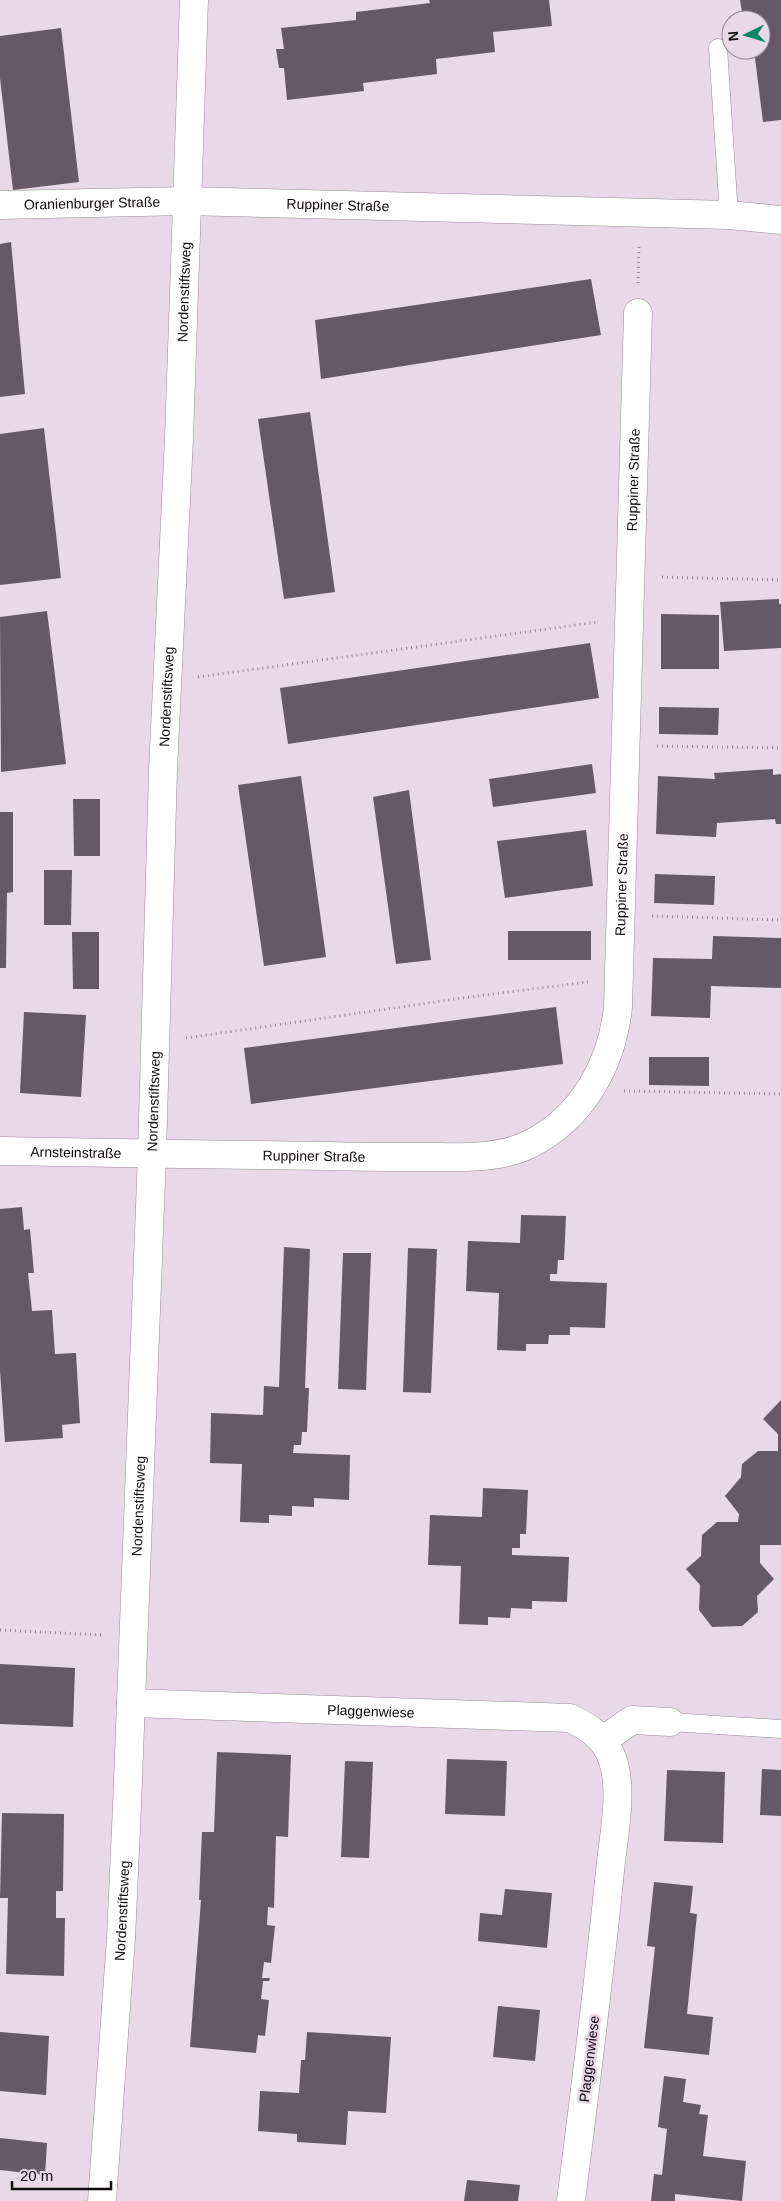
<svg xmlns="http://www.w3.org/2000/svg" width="781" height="2201" font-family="Helvetica,sans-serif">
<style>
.building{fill:#665865}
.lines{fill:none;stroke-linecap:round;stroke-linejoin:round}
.service-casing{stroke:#9a8a99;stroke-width:19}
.minor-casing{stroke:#9a8a99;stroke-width:29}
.path{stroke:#978a96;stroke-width:3;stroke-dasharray:1 4;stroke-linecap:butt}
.service{stroke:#fff;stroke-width:18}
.minor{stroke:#fff;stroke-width:28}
.labels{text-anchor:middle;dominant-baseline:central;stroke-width:5;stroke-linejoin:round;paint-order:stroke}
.street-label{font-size:14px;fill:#0f090e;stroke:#e9d8e8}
</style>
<rect width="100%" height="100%" fill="#e9d8e8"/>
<!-- building -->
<path class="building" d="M429 0H549L552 26 493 32 495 52 436 59 437 74 363 83 364 91 287 100 284 68H279L276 49H284L281 28 356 20V12L430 3Z
M740 0H781V120L763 122 754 50H761V20H750L749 11 742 12Z
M61 28 79 182 13 190 0 78V36Z
M11 242 25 394 0 397V244Z
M591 279 601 335 321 379 315 320Z
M310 412 335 592 284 599 258 419Z
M44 428 61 578 0 585V434Z
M779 599V604H781V648L724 651 720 602Z
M47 611 66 764 1 772 0 617Z
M661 614 719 615V669H661Z
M590 643 599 698 288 744 280 688Z
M659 707 719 708 718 735 659 734Z
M592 764 596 793 493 807 489 779Z
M773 769V775L781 774V824H776L775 819 717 823 716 837 656 834 658 776 715 779 714 773Z
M301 776 326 957 264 966 238 785Z
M409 790 431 960 396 964 373 797Z
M73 799H100V856H74Z
M0 812H13V892L7 893 6 968H0Z
M586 830 593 886 505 898 497 841Z
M44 870H72L71 925H44Z
M655 874 715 876 714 905 654 903Z
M508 931H591V960H508Z
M72 932H99V989H73Z
M713 936 781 938V988L711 986 710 1018 651 1016 653 958 712 959Z
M556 1007 563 1064 251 1104 244 1048Z
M24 1012 86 1015 81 1097 20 1093Z
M649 1057H709V1086L649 1085Z
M22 1207 24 1230 30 1229 34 1273H28L32 1311 52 1310 55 1354 76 1353 80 1423 62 1425 63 1438 5 1442 0 1371V1209Z
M521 1215 566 1216 564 1260H558L557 1274H550V1281L607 1283 605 1328 570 1327V1335H549L548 1344H526V1351L497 1350 499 1293 466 1291 468 1241 520 1243Z
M284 1247 310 1249 305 1388H309L307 1432H302L301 1445H294L293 1453 350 1455 349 1500 314 1498V1507L292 1506V1516L269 1515V1523L240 1522 242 1464 210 1463 211 1413 263 1415 264 1386 279 1387Z
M408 1248 437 1249 431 1393 403 1392Z
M343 1253H371L366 1390 338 1389Z
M781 1400V1545H760V1563L774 1579 757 1596 758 1612 742 1626 712 1627 699 1610 700 1585 686 1569 701 1556 702 1535 717 1522H738L739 1514 725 1496 741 1477 742 1464 758 1451H778V1434L763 1419Z
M483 1488 528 1490 526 1534H520V1548H512V1555L569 1557 567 1602 532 1601V1609L511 1608 510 1618 488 1617V1625L459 1624 461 1566 428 1565 430 1515 482 1517Z
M0 1664 75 1668 73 1727 0 1724Z
M217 1752 291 1755 288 1837 276 1836 274 1908 268 1907 267 1925 275 1926 271 1963 264 1962 262 1978H270L269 1981H263L261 1999 269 2000 265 2036 258 2035 256 2053 190 2047 201 1900H199L202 1832H214Z
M447 1759 507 1761 505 1816 445 1814Z
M345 1761 373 1762 369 1858 341 1857Z
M762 1769 781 1770V1816L760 1815Z
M667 1770 725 1772 723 1843 664 1841Z
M2 1813 64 1814 63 1891H56V1918H65L64 1976 6 1974 8 1898H0Z
M654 1882 693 1886 690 1913 697 1914 687 2014 713 2017 709 2055 644 2048 655 1947 647 1946Z
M505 1889 552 1893 547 1948 478 1941 480 1913 502 1915Z
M498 2006 540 2010 535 2061 493 2057Z
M0 2032 49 2036 46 2095 0 2091Z
M307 2032 391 2037 386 2113 348 2111 346 2145 297 2142V2134L258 2131 260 2091 299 2093 301 2060H305Z
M664 2076 686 2079 683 2102 701 2105 699 2114 708 2115 703 2156 746 2161 742 2201 675 2194V2201H651L654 2174 662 2175 667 2129 658 2127Z
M0 2138 47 2143 45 2175 0 2170Z
M467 2180 520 2185 518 2201H464Z"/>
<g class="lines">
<defs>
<path id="service" d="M718 48 729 215
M670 1722 781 1729"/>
<g id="minor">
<path id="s1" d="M0 205 186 201 729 215 781 220"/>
<path id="s2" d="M0 1151C109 1153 219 1155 328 1156 360 1157 391 1157 423 1157 458 1157 498 1160 530 1144 583 1117 612 1064 618 1007L638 313"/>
<path id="s3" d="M131 1703 570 1718C589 1727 604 1737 612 1758 624 1789 613 1838 610 1871 599 1981 585 2091 571 2201"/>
<path d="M603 1740 632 1720 670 1722"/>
<path id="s4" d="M102 2201 121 1938 127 1806 152 1154 163 770 179 438 194 0"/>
</g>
</defs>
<!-- service casing -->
<use href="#service" class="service-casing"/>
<!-- minor casing -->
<use href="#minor" class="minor-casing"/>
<!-- path -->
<path class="path" d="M638 283 639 244
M662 577 781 580
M198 677 598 622
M657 746 781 748
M652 916 781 920
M186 1038 477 996 588 982
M624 1091 781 1094
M0 1630 103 1635"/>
<!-- service -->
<use href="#service" class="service"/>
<!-- minor -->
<use href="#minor" class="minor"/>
</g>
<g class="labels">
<!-- street labels -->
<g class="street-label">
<text stroke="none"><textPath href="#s1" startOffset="92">Oranienburger Straße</textPath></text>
<text stroke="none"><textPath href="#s1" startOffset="338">Ruppiner Straße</textPath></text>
<text stroke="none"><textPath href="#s4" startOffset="1911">Nordenstiftsweg</textPath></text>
<text stroke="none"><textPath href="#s2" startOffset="1229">Ruppiner Straße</textPath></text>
<text stroke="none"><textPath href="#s4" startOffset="1506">Nordenstiftsweg</textPath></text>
<text stroke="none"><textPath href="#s2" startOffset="824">Ruppiner Straße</textPath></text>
<text stroke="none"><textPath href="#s4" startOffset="1101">Nordenstiftsweg</textPath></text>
<text stroke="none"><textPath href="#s2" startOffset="76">Arnsteinstraße</textPath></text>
<text stroke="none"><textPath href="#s2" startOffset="314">Ruppiner Straße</textPath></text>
<text stroke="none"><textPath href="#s4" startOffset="696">Nordenstiftsweg</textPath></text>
<text stroke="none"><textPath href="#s3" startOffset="240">Plaggenwiese</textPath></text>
<text stroke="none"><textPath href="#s4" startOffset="291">Nordenstiftsweg</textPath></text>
<text transform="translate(589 2059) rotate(-83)">Plaggenwiese</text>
</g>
</g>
<!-- north arrow -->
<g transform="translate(746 35) rotate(265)"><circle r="24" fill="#e9d8e8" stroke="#928591"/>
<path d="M0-4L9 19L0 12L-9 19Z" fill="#0f8767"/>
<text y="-8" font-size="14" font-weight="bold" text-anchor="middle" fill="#0f090e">N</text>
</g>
<!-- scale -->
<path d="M12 2181v8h99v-8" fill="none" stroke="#0f090e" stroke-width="2.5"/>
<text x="20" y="2181" font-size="15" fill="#0f090e" stroke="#e9d8e8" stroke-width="4" paint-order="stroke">20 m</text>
</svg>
